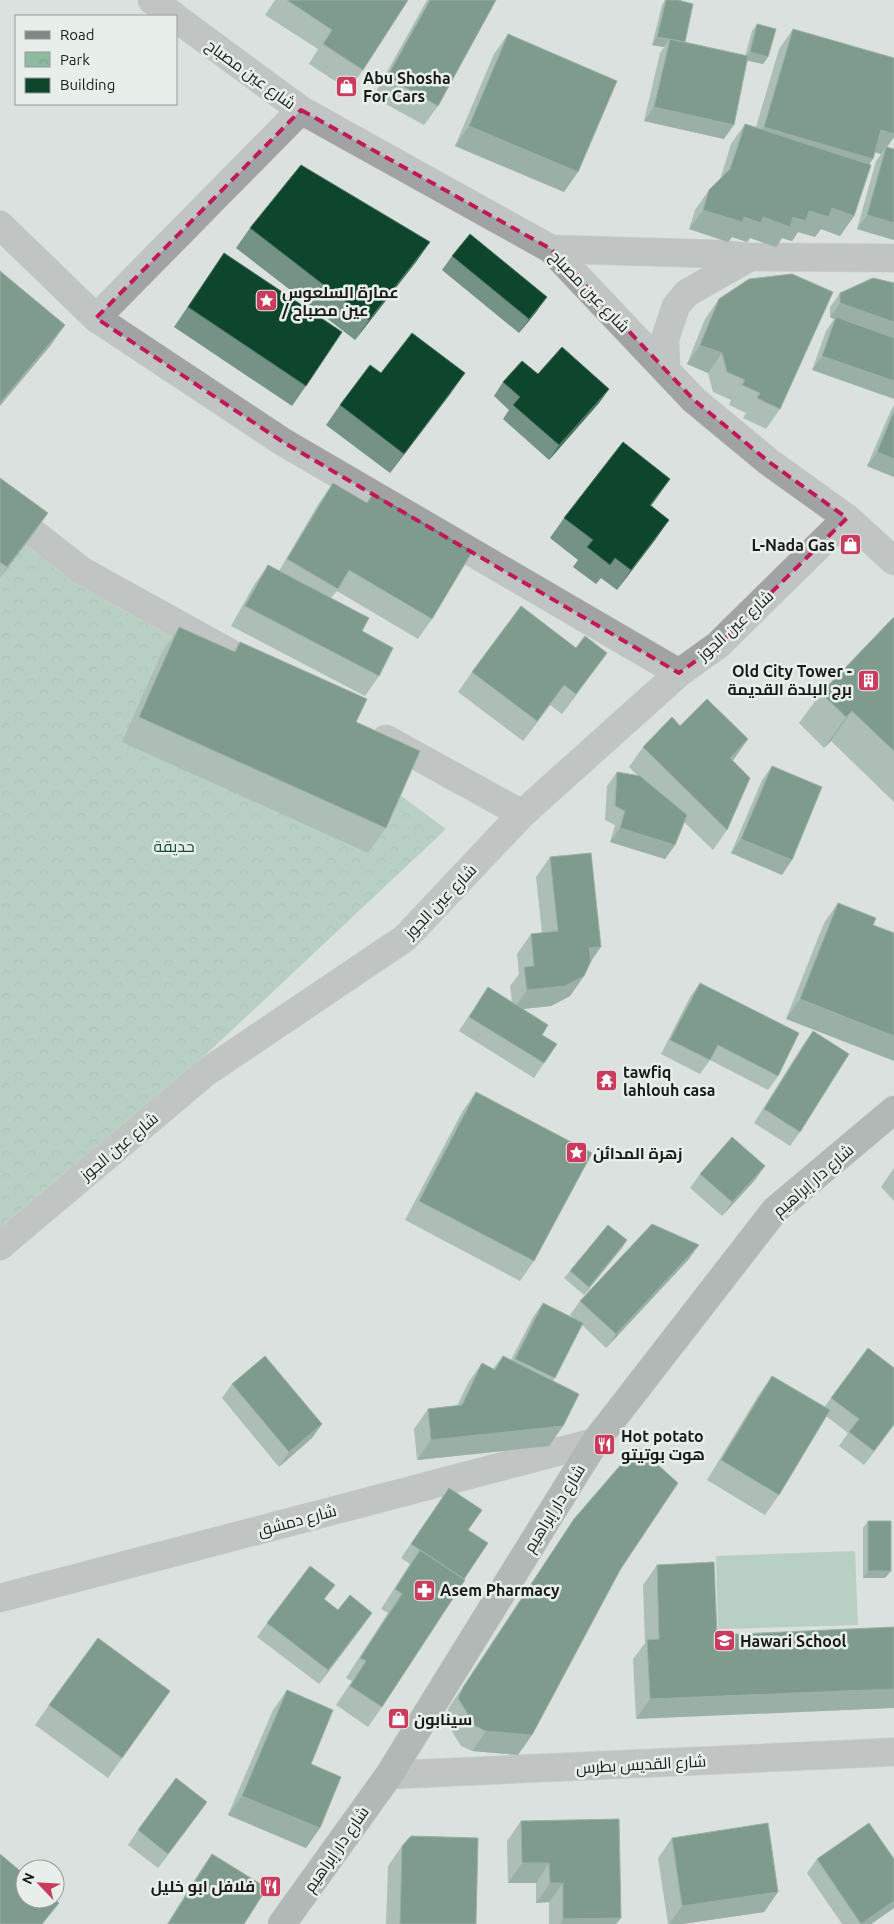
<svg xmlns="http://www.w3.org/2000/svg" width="894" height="1924" font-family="Ubuntu,Cairo,sans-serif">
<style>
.park{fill:url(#park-crowns)}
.pitch{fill:#8fbaa2}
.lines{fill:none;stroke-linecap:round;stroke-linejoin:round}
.minor-casing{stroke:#b8bdbb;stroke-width:29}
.secondary-casing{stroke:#b8bdbb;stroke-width:29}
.minor{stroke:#a1a3a2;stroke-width:28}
.secondary{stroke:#828684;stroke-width:28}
.wall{fill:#749386}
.shaded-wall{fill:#4c7462}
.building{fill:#0e452d;stroke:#4c7462}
.marked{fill:none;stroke:#c2185b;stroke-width:4;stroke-dasharray:10 6;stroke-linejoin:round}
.labels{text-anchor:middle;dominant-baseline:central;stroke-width:5;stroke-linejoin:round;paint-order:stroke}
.street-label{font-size:16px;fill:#181b19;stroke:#e8efeb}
.poi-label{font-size:16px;font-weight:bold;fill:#181b19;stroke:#e8efeb;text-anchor:start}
.park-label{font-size:16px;fill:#194e36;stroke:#e8efeb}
</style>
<defs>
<pattern id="park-crowns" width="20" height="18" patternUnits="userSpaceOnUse" patternTransform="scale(1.25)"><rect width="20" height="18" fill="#8fbaa2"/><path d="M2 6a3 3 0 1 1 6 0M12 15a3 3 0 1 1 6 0" fill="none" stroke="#7b9f8b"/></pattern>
</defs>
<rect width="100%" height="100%" fill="#dbe1de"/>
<!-- park -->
<path class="park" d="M0 500 446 829 0 1248Z"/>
<!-- pitch -->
<path class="pitch" d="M855 1551 858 1625 718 1629 716 1556Z"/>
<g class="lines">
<defs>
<path id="minor" d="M152 0 174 16
M176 18 301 110 551 249 694 400 769 462 847 518 894 561
M0 225 96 318 283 442 679 673
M551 249 717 254 750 257 894 258
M96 318 301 110
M666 369 665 339 676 306 687 293 750 257
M0 507 82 571 230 653
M386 739 522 814
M0 1246 205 1073 405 938 522 814 679 673 718 645 847 518
M0 1598 595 1442
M389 1775 894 1752"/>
<path id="secondary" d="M282 1924 389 1775 595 1442 775 1210 894 1110"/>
</defs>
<!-- minor casing -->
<use href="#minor" class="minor-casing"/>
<!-- secondary casing -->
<use href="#secondary" class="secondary-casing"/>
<!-- minor -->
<use href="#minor" class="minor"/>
<!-- secondary -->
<use href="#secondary" class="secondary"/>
</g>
<!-- wall -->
<path class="wall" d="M275 0H408L363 70 349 90 309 64 318 49 265 15Z
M427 0H496L438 106 424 125 373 97Z
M665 0H666L685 42 745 56 752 31 757 24 768 57 763 64 748 60 724 139 644 121 660 53 664 47 652 45 662 5Z
M793 29 894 137 887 147 894 240 857 229 876 161 881 154 875 152 869 165 854 216 840 236 821 229 815 237 798 232 792 241 782 238 776 247 750 238 747 242 732 237 728 242 689 229 695 210 709 190 720 180 731 144 745 124 756 127 779 49Z
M508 34 564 192 455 146 494 54Z
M250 228 430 242 416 262 355 340 236 248Z
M224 253 306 386 292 406 174 327Z
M452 256 537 311 519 333 442 270Z
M894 283 812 370 826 331 834 319 830 317V307L840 293Z
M719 299 780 409 766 429 743 418 746 413 729 405 731 400 713 392 708 373 687 364 705 319Z
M381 373 451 393 390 473 326 425 340 405Z
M538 374 609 389 599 403 549 460 503 419 509 410 494 396 503 382Z
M894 405V477L867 466 891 410Z
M0 478 34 533 0 578Z
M333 483 366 503 373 494 432 619 418 639 337 591 331 598 362 631 379 676 365 696 231 626 254 585 268 565 279 571 319 503Z
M651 506 669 520 655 540 617 590 601 578 596 584 573 567 578 560 550 538 564 518Z
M894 617V802L831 741 824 748 799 723 821 693Z
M179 627 233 651 240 642 356 722 386 828 368 853 122 742 162 652Z
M576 648 607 653 562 714 550 705 523 741 458 692 472 672Z
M680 726 748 739 732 761 727 830 713 850 684 822 675 845 665 859 610 842 615 825 605 820 607 786 617 772 637 775 629 767 643 747Z
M772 766 782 875 731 853 762 780Z
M550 857 590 962 584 976 570 996 551 1006 523 1009 542 1035 544 1063 534 1078 459 1031 488 987 512 1002 510 986 519 974 517 954 531 934 542 933 536 877Z
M838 903 873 925 786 1019 824 923Z
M700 983 778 1076 768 1090 710 1060 700 1074 661 1054 690 997Z
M813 1031 800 1132 790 1146 754 1123 803 1045Z
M476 1092 534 1261 520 1281 405 1220 462 1112Z
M894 1168V1201L881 1187Z
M700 1174 755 1180 722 1216 690 1188Z
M627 1240 584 1295 564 1278 570 1271Z
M689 1259 606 1348 582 1325 553 1381 563 1426 549 1446 417 1460 414 1429 428 1409 457 1406 468 1383 482 1363 493 1369 503 1356 511 1360 533 1317 543 1303 574 1318 570 1315 580 1301Z
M894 1368V1425L864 1465 839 1446 848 1433 826 1416 779 1495 765 1515 707 1480 758 1396 772 1376 824 1407 831 1398Z
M232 1384 322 1424 312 1438 279 1467 222 1398Z
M449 1488 468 1530 382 1707 368 1727 336 1705 352 1681 346 1678 388 1613 381 1609 410 1564 401 1558Z
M574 1519 620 1570 518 1755 472 1751 461 1746 444 1718 450 1706Z
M868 1521 891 1571 885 1578H863V1528Z
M657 1565 717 1635 636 1719 633 1659 645 1643 643 1585Z
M325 1600 362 1627 319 1684 257 1637 267 1623Z
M287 1690 311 1764 320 1828 306 1848 228 1815 273 1710Z
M170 1691 108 1778 35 1725 49 1705Z
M207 1802 158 1868 128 1845 138 1830Z
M521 1821 621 1918 616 1924H549V1902L536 1903V1883H508L507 1841Z
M672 1838 778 1892 764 1912 682 1924H668L658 1858Z
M402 1846 476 1924H386L388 1866Z
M212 1854 244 1924H167L202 1868Z
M817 1859 894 1908 871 1924H842L807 1873Z"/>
<!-- shaded-wall -->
<path class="shaded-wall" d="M657 37 669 40 664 47 652 45Z
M750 52 768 57 763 64 744 60Z
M654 107 734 125 724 139 644 121Z
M469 126 578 172 564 192 455 146Z
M764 127 873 159 859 178 750 147Z
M881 130 894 134V137L885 150 886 147 881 154 867 150Z
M832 208 854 216 840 236 821 229 815 237 798 232 792 241 782 238 776 247 750 238 747 242 732 237 728 242 689 229 703 210 744 217H793L809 211Z
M867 215 894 223V240L857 229Z
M430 242 416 262 355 340 369 320Z
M547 297 537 311 519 333 529 319Z
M840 303 894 322V340L836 317 834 319 830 317Z
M65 325 51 345 0 406V403Z
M700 345 722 353 708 373 687 364Z
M822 356 894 381V399L812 370Z
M465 373 451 393 390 473 404 454Z
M609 389 599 403 549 460 559 445Z
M877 452 894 459V477L867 466Z
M670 479 656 499 637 525 650 505Z
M48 513 34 533 0 578 7 567Z
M669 520 655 540 617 590 631 570Z
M607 653 593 672 562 714 576 694Z
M564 685 550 705 523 741 537 721Z
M852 711 831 741 824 748 846 717Z
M748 739 734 759 716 778 730 758Z
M620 828 675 845 665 859 610 842Z
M741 839 792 860 782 875 731 853Z
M601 947 587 967 589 948Z
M584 976 570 996 551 1006 513 1010 527 990Z
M800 999 894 1036V1061L786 1019Z
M765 1166 755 1180 722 1216 732 1202Z
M627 1240 622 1248 584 1295 589 1287Z
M699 1245 689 1259 606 1348 616 1334Z
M322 1424 312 1438 279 1467 289 1452Z
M894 1424V1425L864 1465 874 1451Z
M563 1426 549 1446 417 1460 431 1440Z
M868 1571H891L885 1578H863Z
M372 1613 362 1627 319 1684 328 1670Z
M894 1689V1708L636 1719 650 1699Z
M486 1731 532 1735 518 1755 472 1751Z
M242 1796 320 1828 306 1848 228 1815Z
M207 1802 197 1816 158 1868 168 1854Z
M522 1863H549L536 1883H508Z
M550 1883H563L549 1902 536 1903Z
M778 1892 764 1912 682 1924H669L682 1906Z
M894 1901V1908L871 1924H861Z
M621 1918 616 1924H560L563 1919Z"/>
<!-- building -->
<path class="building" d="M287 0H408L363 70 323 44 332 30Z
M430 0H496L438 106 387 77Z
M666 0H678L693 4 685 42 657 37Z
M757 24 776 29 768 57 750 52Z
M793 29 894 58V134L881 130 873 159 764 127Z
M508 34 617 81 578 172 469 126Z
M670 39 748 56 734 125 654 107Z
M745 124 871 165 854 216 832 208 829 217 809 211 806 221 793 217 790 227 763 217 761 223 744 217 742 222 703 210 709 190 730 169Z
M886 147 894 149V223L867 215Z
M301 165 430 242 369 320 250 228Z
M470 234 547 297 529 319 452 256Z
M224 253 342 332 306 386 188 307Z
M0 271 65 325 0 403Z
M792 274 833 292 780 409 757 398 760 393 742 385 745 380 727 372 722 353 700 345 719 299 749 279Z
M873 278 894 283V322L840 303V293Z
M836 317 894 338V381L822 356Z
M412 333 465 373 404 454 340 405 370 365 381 373Z
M562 347 609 389 559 445 513 405 520 397 503 382 522 361 538 374Z
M894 411V459L877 452Z
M623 442 670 479 650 505 669 520 631 570 615 558 610 565 587 547 593 540 564 518Z
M0 478 48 513 7 567 0 562Z
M333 483 367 503 373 494 472 552 432 619 349 570 338 589 287 559Z
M268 565 369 618 362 631 393 648 379 676 245 606Z
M521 606 576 648 585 636 607 653 576 694 564 685 537 721 472 672Z
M894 617V751L852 711 846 717 821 693Z
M179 627 235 652 240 642 367 699 356 722 420 751 386 828 139 717Z
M707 699 748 739 730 758 750 778 727 830 643 747 672 717 680 726Z
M772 766 822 787 792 860 741 839Z
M617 772 640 776 687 815 675 845 620 828 625 811 615 806Z
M591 853 601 947 589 948 591 961 584 976 565 986 527 990 524 967 534 966 531 934 558 931 550 857Z
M838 903 876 918 873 925 894 933V1036L800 999Z
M700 983 799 1033 778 1076 718 1045 710 1060 670 1040Z
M488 987 548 1025 542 1035 557 1044 544 1063 469 1017Z
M813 1031 849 1054 800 1132 764 1109Z
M476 1092 592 1153 534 1261 419 1201Z
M732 1137 765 1166 732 1202 700 1174Z
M652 1224 699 1245 616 1334 580 1301Z
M608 1225 627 1240 589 1287 570 1271Z
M543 1303 583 1323 555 1378 515 1359Z
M868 1348 894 1368V1424L874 1451 849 1432 859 1419 831 1398Z
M265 1356 322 1424 289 1452 232 1384Z
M503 1356 579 1394 563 1426 431 1440 428 1409 462 1405 482 1363 495 1370Z
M772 1376 830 1410 779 1495 721 1460Z
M637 1446 678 1483 620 1570 532 1735 486 1731 475 1726 458 1698 464 1686 574 1519Z
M449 1488 482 1510 468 1530 488 1543 464 1579 411 1544Z
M868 1521H891V1571H868Z
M420 1550 465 1580 382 1707 350 1686 366 1661 360 1658 402 1594 395 1589Z
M714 1562 717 1635 894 1627V1689L650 1699 647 1640 659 1639 657 1565Z
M310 1566 335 1585 324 1599 338 1610 350 1595 372 1613 328 1670 267 1623Z
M98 1638 170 1691 122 1758 49 1705Z
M287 1690 333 1710 311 1764 341 1777 320 1828 242 1796Z
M176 1778 207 1802 168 1854 138 1830Z
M619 1819 621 1918 563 1919V1883H550L549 1863H522L521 1821Z
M768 1823 778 1892 682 1906 672 1838Z
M869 1823 894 1859V1901L861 1924 817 1859Z
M411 1836 478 1838 476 1924H400L402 1846Z
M0 1854 25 1875V1899H54L59 1903 42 1924H0Z
M212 1854 267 1888 244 1924H168Z"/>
<!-- marked area -->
<path d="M0 0H894V1924H0ZM301 110 551 249 694 400 769 462 847 518 718 645 679 673 283 442 96 318Z" fill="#dbe1de" fill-opacity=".55" fill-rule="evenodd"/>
<path class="marked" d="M301 110 551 249 694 400 769 462 847 518 718 645 679 673 283 442 96 318Z"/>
<!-- icons -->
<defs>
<symbol id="shop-square" viewBox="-11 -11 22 22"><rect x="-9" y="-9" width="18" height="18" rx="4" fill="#ca3b5e" stroke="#e8efeb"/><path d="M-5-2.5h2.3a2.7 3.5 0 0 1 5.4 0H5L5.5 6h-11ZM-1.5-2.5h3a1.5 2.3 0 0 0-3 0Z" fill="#fff"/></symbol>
<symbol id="sight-square" viewBox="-11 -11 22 22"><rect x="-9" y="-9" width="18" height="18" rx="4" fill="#ca3b5e" stroke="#e8efeb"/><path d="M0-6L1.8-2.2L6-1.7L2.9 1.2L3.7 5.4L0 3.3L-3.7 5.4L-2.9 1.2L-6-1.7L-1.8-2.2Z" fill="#fff"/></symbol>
<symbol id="building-square" viewBox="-11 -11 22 22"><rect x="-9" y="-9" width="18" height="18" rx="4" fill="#ca3b5e" stroke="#e8efeb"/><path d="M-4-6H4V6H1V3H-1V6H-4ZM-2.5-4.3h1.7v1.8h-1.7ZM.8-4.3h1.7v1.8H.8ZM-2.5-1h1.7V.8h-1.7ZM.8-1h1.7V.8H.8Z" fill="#fff"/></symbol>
<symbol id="temple-square" viewBox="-11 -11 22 22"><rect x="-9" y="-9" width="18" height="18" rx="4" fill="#ca3b5e" stroke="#e8efeb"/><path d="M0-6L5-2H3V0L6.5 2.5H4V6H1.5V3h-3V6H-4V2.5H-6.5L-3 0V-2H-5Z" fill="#fff"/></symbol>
<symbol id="restaurant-square" viewBox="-11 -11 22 22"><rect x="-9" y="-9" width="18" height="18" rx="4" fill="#ca3b5e" stroke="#e8efeb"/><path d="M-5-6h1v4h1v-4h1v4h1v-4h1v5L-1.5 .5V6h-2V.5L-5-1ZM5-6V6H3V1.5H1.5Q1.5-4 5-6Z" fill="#fff"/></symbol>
<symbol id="pharmacy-square" viewBox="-11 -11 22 22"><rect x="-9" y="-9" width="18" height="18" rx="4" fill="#ca3b5e" stroke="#e8efeb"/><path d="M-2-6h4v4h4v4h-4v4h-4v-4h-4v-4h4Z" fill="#fff"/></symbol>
<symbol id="school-square" viewBox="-11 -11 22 22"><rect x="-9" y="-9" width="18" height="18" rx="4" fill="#ca3b5e" stroke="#e8efeb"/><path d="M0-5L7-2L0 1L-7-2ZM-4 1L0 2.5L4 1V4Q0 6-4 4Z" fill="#fff"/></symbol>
</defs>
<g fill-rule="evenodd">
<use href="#shop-square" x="334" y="74" width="25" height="25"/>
<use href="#sight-square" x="254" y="288" width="25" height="25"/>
<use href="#shop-square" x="838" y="532" width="25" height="25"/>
<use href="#building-square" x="856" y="668" width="25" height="25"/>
<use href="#temple-square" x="594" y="1068" width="25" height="25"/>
<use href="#sight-square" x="564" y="1140" width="25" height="25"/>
<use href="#restaurant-square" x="592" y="1432" width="25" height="25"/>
<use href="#pharmacy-square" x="412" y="1578" width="25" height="25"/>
<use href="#school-square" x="712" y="1628" width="25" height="25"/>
<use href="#shop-square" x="386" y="1706" width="25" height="25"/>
<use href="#restaurant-square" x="258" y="1874" width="25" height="25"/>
</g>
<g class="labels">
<!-- street labels -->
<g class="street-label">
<text transform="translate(251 74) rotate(36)">شارع عين مصباح</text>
<text transform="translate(590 291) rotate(46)">شارع عين مصباح</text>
<text transform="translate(735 625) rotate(-42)">شارع عين الجوز</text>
<text transform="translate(440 901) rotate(-46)">شارع عين الجوز</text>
<text transform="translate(119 1146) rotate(-40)">شارع عين الجوز</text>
<text transform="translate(813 1180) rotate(-41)">شارع دار إبراهيم</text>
<text transform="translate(554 1508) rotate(-58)">شارع دار إبراهيم</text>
<text transform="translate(297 1520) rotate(-15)">شارع دمشق</text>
<text transform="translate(641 1764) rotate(-3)">شارع القديس بطرس</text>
<text transform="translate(336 1849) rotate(-55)">شارع دار إبراهيم</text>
</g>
<!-- poi labels -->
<g class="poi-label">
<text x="363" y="78">Abu Shosha<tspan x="363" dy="18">For Cars</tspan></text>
<text x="282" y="292">عمارة السلعوس<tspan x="282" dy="18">/ عين مصباح</tspan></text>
<text x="835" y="545" text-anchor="end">L-Nada Gas</text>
<text x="852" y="671" text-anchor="end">Old City Tower -<tspan x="852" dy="18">برج البلدة القديمة</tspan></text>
<text x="623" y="1072">tawfiq<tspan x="623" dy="18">lahlouh casa</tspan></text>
<text x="593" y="1153">زهرة المدائن</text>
<text x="621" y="1436">Hot potato<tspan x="621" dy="18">هوت بوتيتو</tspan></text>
<text x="440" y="1590">Asem Pharmacy</text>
<text x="740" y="1641">Hawari School</text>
<text x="414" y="1719">سينابون</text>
<text x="255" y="1886" text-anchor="end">فلافل ابو خليل</text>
</g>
<!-- park labels -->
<g class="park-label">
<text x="174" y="846">حديقة</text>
</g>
</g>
<!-- legend -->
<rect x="15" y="15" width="162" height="90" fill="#e8efeb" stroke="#959a97"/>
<rect x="25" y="31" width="25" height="8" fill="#828684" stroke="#959a97"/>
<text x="60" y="40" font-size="15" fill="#181b19">Road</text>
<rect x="25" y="52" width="25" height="15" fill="url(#park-crowns)" stroke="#959a97"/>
<text x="60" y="65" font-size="15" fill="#181b19">Park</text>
<rect x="25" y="78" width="25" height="15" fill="#0e452d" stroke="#959a97"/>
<text x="60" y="90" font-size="15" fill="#181b19">Building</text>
<!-- north arrow -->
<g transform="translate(40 1884) rotate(295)"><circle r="24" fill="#e8efeb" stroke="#959a97"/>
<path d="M0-4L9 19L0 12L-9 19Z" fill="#ca3b5e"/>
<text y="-8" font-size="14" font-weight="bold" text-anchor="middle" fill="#181b19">N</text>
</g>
</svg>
